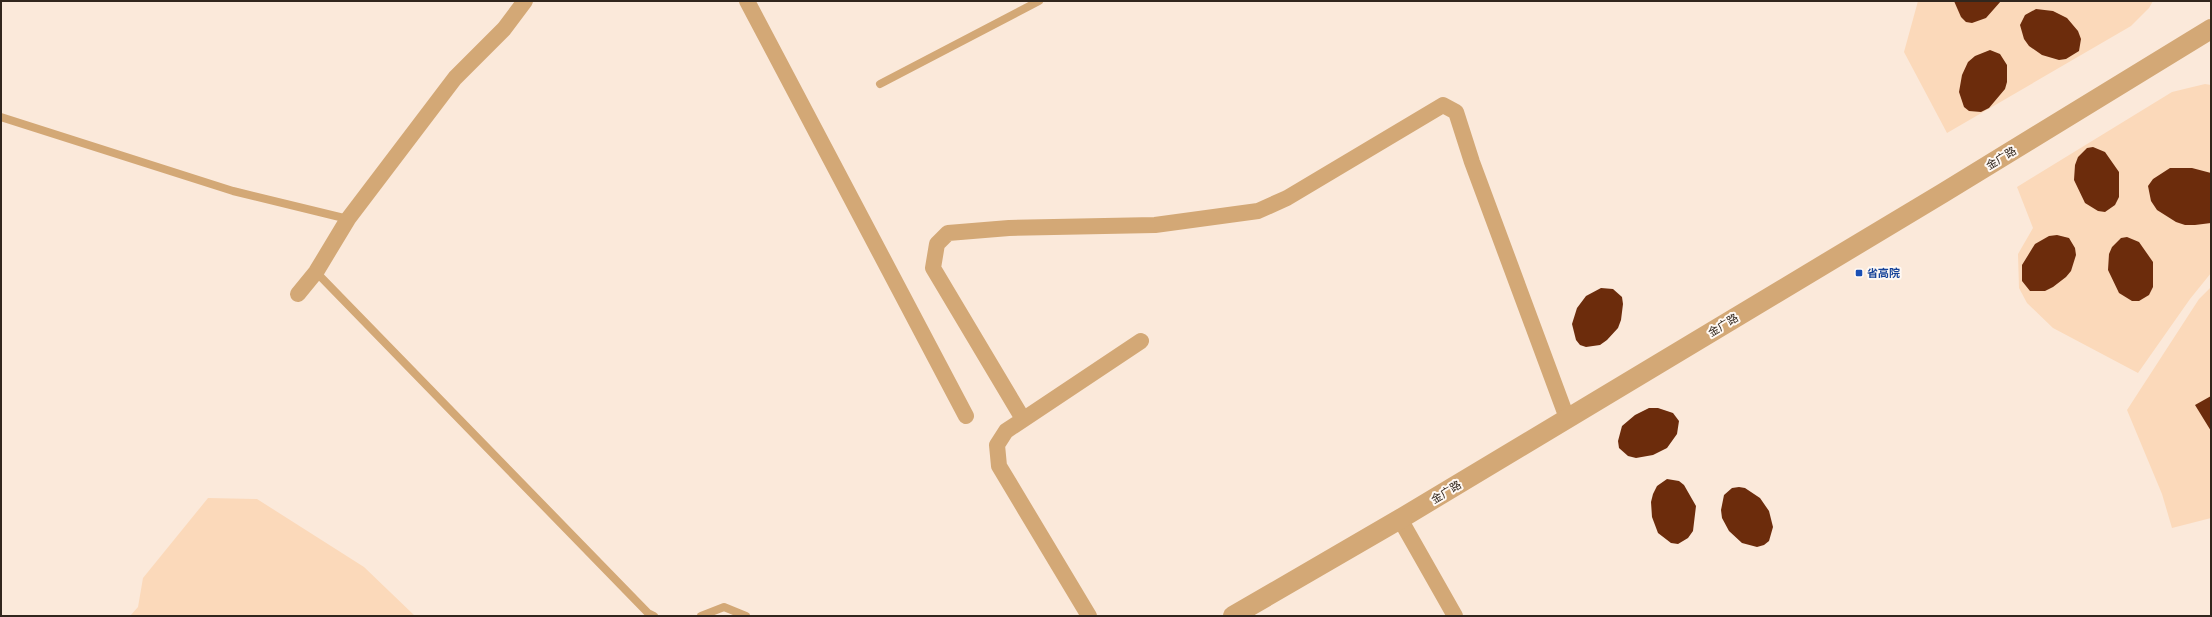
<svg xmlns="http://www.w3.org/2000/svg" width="2212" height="617" font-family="Ubuntu,'Noto Sans SC',sans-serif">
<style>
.built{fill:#fbd9ba}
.building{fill:#6c2c0c}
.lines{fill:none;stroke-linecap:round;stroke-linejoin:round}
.service{stroke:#d3a876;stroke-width:8}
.minor{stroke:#d3a876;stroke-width:16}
.tertiary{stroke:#d3a876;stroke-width:20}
.transit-dot{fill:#1a4fb4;stroke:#fff9f4;stroke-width:1.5}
.labels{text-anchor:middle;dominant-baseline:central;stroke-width:4;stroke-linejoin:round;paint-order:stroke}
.street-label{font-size:11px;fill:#31261d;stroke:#fff9f4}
.transit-label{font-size:11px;font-weight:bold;fill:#164399;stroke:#fff9f4;text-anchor:start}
</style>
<rect width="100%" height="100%" fill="#fbe9da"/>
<!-- built -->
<path class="built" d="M1918 1H2153L2149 8 2131 26 1947 133 1904 52Z
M2205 84 2211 85V273L2190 299 2138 373 2053 328 2027 303 2019 288 2018 254 2033 228 2017 187 2172 92Z
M2211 287V518L2172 528 2162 494 2127 410 2199 299Z
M208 498 257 499 364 567 415 616H130L138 607 143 578Z"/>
<!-- building -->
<path class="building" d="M1954 1H2001L1986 18 1972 23 1966 22 1961 17Z
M2036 9 2053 11 2067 18 2078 31 2081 39 2079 51 2066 59 2059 60 2042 55 2029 46 2024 39 2020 25 2025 15Z
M1990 50 2000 54 2007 65V82L2005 89 1989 108 1981 112 1969 111 1964 107 1959 92 1962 75 1968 62 1975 56Z
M2093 147 2105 152 2119 172V197L2115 205 2105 212 2098 211 2085 203 2074 180 2075 165 2078 157 2087 148Z
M2170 168H2192L2211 173V223L2195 225H2185L2176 222 2157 210 2151 201 2148 186 2153 179Z
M2057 235 2069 238 2075 248 2076 255 2071 271 2066 277 2053 287 2045 291H2030L2022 281V265L2035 244 2049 236Z
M2127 237 2139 242 2153 262V287L2149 295 2139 301H2132L2119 293 2108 270 2109 254 2112 247 2121 238Z
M1601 288 1613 289 1622 297 1623 304 1621 320 1618 328 1607 340 1600 345 1586 347 1580 345 1576 340 1572 324 1577 308 1586 296Z
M2211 396V431L2195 405Z
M1649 408H1658L1673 413 1679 421 1677 434 1667 448 1653 455 1636 458 1628 456 1619 448 1618 441 1622 426 1635 415Z
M1667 479 1679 481 1684 485 1696 506 1693 531 1688 538 1678 544 1671 543 1658 533 1652 517 1651 502 1653 494 1657 486Z
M1739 487 1745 488 1760 498 1769 511 1773 527 1769 541 1764 545 1757 547 1742 543 1729 531 1722 518 1721 510 1724 495 1732 488Z"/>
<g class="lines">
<!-- service -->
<path class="service" d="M880 84 1039 1
M1 117 233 191 348 219
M316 272 648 613 654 616
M701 616 724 607 746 616"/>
<!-- minor -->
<path class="minor" d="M747 1 966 416
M298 294 316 272 348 219 455 78 504 29 525 1
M1023 419 933 268 937 244 948 233 1009 228 1155 225 1258 211 1287 198 1443 105 1456 112 1472 162 1567 418
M1400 519 1455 616
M1089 616 999 466 997 445 1006 431 1141 341"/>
<!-- tertiary -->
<path class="tertiary" d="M1233 616 1400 519 1943 193 2211 29"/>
</g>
<!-- markers -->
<rect class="transit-dot" x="1855" y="269" width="8" height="8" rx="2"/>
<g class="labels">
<!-- street labels -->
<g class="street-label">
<text transform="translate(2001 158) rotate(-31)">金广路</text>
<text transform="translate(1723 325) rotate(-31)">金广路</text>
<text transform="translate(1446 492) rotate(-31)">金广路</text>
</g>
<!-- transit labels -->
<g class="transit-label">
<text x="1867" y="273">省高院</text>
</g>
</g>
<!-- border -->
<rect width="2212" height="617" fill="none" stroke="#31261d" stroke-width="4"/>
</svg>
